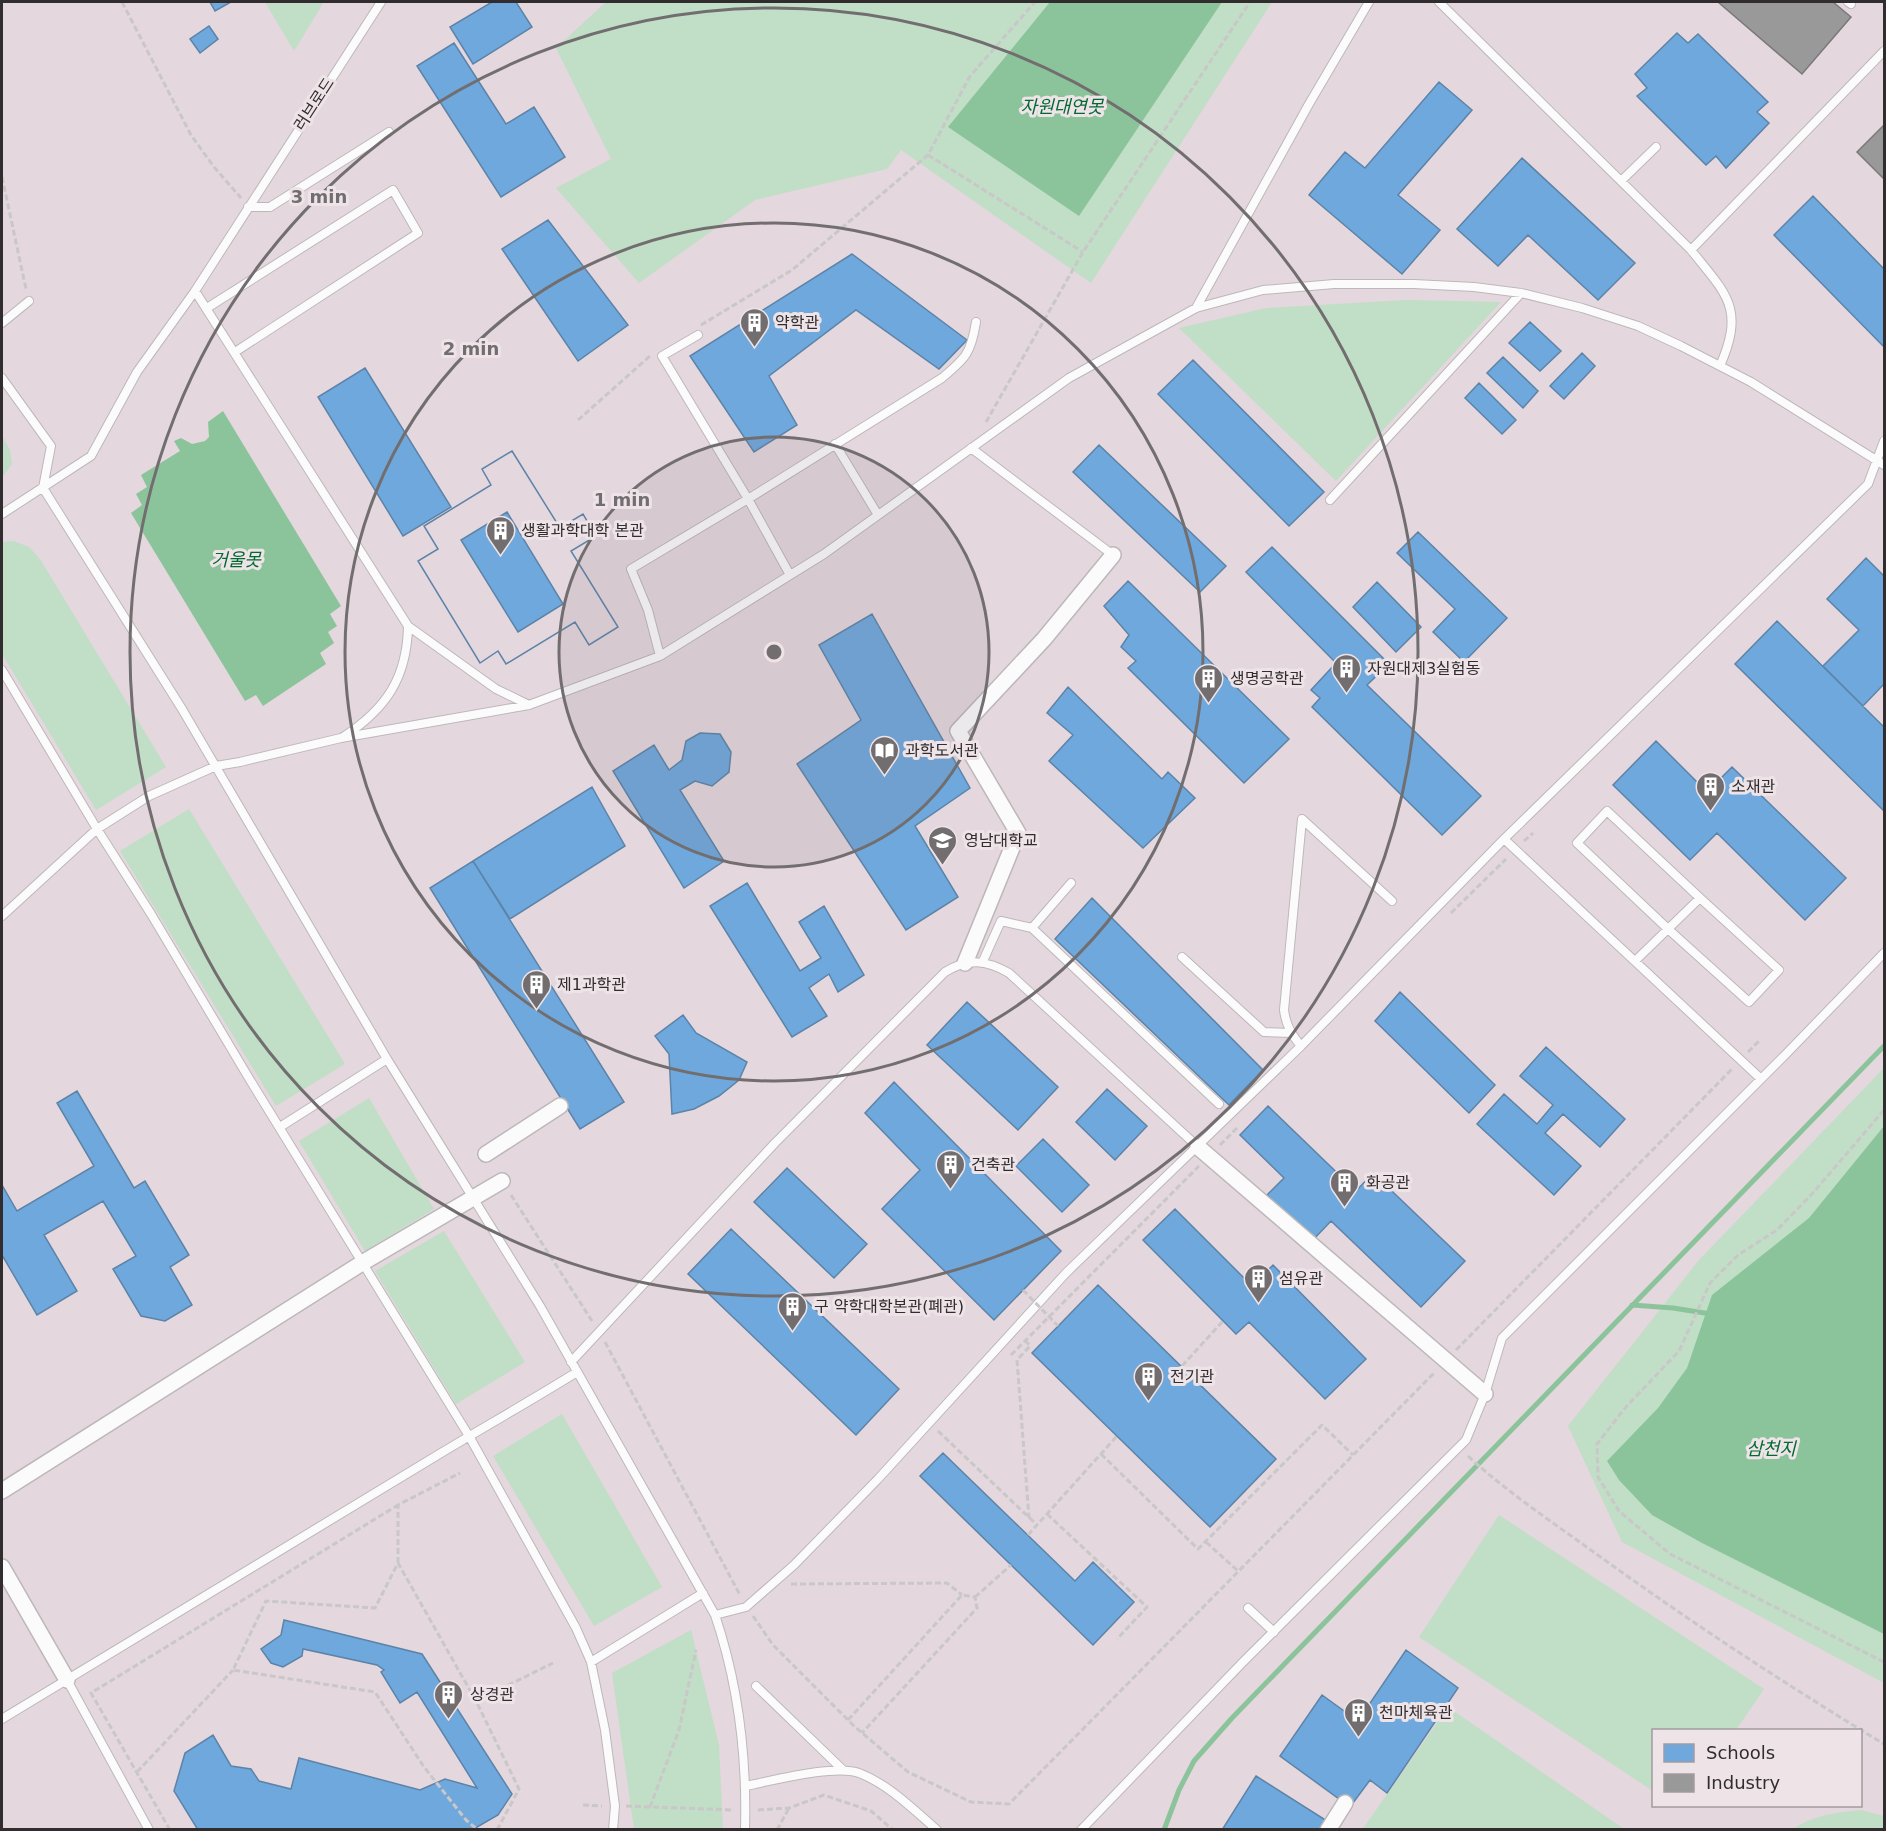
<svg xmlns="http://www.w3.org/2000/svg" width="1886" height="1831" font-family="'DejaVu Sans','Noto Sans KR',sans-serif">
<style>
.built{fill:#e4d7dd;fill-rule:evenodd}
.green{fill:#c1dec7}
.water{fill:#8bc49b}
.schools{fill:#6fa8dc;stroke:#5c83a8;stroke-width:1.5;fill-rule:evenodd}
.industry{fill:#999;stroke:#7a7979;stroke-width:1.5}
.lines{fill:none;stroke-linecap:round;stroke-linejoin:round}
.stream{stroke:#8bc49b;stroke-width:5}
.lane-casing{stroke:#bcb8ba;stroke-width:10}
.street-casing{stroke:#bcb8ba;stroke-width:18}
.path{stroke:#c9c7c8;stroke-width:3;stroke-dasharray:6 3;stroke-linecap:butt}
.lane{stroke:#fcfbfc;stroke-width:8}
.street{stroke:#fcfbfc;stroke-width:15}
.path-bridge{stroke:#c9c7c8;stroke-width:3;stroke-dasharray:6 3;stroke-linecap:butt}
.ring{fill:none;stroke:#726e70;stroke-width:3}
.labels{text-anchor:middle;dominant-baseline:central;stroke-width:6;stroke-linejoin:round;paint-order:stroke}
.street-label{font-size:16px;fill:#312d2f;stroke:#eee4e8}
.poi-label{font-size:16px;fill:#312d2f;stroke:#eee4e8;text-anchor:start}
.water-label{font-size:18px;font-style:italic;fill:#026932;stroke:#eee4e8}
.centre{fill:#726e70;stroke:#eee4e8;stroke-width:3}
.ring-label{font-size:18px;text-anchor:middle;font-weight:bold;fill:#726e70;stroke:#eee4e8;stroke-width:6;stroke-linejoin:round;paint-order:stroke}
</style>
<rect width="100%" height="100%" fill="#ece6e9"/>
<!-- built -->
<path class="built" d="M2 2H1884V1829L2 1830ZM1654 1730H1860V1806H1654Z"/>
<!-- green -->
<path class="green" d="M265 2H324L294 51Z
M606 2H1272L1091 283 901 150 887 169 755 200 639 283 556 188 611 159 556 48Z
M1407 300 1501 302 1336 481 1179 328 1266 308Z
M2 436 10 450 12 464 2 478Z
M14 541 29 547 40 559 166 767 96 810 2 654V542Z
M189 809 345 1064 276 1106 120 851Z
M1884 1068V1683L1622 1542 1568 1426 1699 1260Z
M369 1098 434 1209 365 1251 299 1141Z
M444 1231 525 1362 456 1404 375 1271Z
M562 1414 662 1587 594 1626 493 1456Z
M1499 1515 1764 1689 1736 1730H1654L1653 1791 1419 1637Z
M691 1630 719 1745 723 1829H634L612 1673Z
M1448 1707 1624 1829 1362 1830Z
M1861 1810 1884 1816V1829H1793C1817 1814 1833 1813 1861 1810Z"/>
<!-- water -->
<path class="water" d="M1050 2H1222L1079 216 948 127Z
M223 411 341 606 330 614 337 626 328 632 334 643 320 653 326 664 263 706 256 695 245 701 131 513 142 505 136 494 147 487 141 475 180 451 174 441 181 438 192 444 205 441 209 437 208 422Z
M1884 1126V1634L1702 1543 1652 1515 1619 1480 1607 1461 1658 1408 1687 1368 1712 1295 1809 1218Z"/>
<!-- schools -->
<path class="schools" d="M210 2H231L215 11Z
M492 2H516L532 27 473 64 450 27Z
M209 26 218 39 200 53 190 39Z
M1677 33 1688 43 1698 34 1768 102 1757 112 1769 123 1726 168 1716 156 1706 165 1637 96 1647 88 1635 74Z
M454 43 506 124 534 107 565 157 501 197 417 66Z
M1439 82 1472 110 1398 195 1440 230 1402 274 1309 195 1345 152 1365 168Z
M1522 158 1635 263 1598 300 1528 235 1498 266 1457 229Z
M1813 196 1884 269V347L1774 235Z
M548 220 628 325 578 361 502 249Z
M852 254 967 340 939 369 856 310 769 376 797 425 754 452 690 356Z
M1530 322 1561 351 1540 371 1509 343Z
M1582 353 1595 366 1564 399 1550 386Z
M1503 357 1538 391 1523 408 1487 373Z
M1193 360 1324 492 1289 526 1158 394Z
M365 368 451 507 403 536 318 397Z
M1479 383 1516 420 1502 434 1465 398Z
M1099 445 1226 566 1200 592 1073 472Z
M512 451 560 528 583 514 596 536 571 551 618 627 589 645 575 622 506 664 498 651 480 663 418 561 438 549 424 526 491 485 482 469ZM507 512 563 604 518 632 461 540Z
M512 451 560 528 583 514 596 536 571 551 618 627 589 645 575 622 506 664 498 651 480 663 418 561 438 549 424 526 491 485 482 469Z
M1418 532 1507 618 1464 662 1433 632 1455 609 1397 553Z
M1272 547 1389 664 1367 685 1481 796 1442 835 1312 707 1320 698 1311 690 1336 663 1246 572Z
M1866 558 1884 576V684L1863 706 1823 666 1859 630 1827 599Z
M1128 581 1289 739 1244 783 1128 668 1136 661 1121 647 1129 635 1104 606Z
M1377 582 1421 627 1396 652 1353 607Z
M872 614 970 788 915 826 958 897 906 930 797 764 861 720 819 645Z
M1777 621 1884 727V811L1735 664Z
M1068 687 1162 779 1168 772 1195 798 1143 848 1049 761 1073 735 1047 713Z
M700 733 720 734 731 752 729 772 712 786 695 781 680 790 724 861 684 888 613 771 654 745 669 770 682 760 686 741Z
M1656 741 1707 792 1732 767 1846 878 1805 920 1717 833 1690 860 1613 785Z
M592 787 625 846 510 919 473 861Z
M473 861 624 1102 580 1129 430 888Z
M747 883 800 971 821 958 799 922 824 906 864 975 838 992 829 974 809 988 827 1016 792 1037 710 906Z
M1092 898 1263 1070 1229 1105 1055 939Z
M1400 992 1495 1085 1469 1113 1375 1021Z
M967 1002 1058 1087 1018 1130 927 1045Z
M683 1015 696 1033 747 1062 739 1080 719 1096 694 1109 672 1114 669 1054 655 1036Z
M1546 1047 1625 1119 1600 1147 1563 1114 1545 1133 1581 1166 1554 1195 1477 1124 1504 1094 1537 1124 1553 1105 1520 1076Z
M894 1082 1061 1251 994 1320 882 1209 920 1170 865 1113Z
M1107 1089 1147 1126 1115 1160 1076 1122Z
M77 1091 134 1188 145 1181 189 1255 170 1267 192 1305 165 1321 141 1316 113 1269 136 1256 103 1201 44 1235 77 1291 37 1315 2 1255V1185L17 1211 94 1166 57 1103Z
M1268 1106 1356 1191 1373 1173 1465 1261 1421 1307 1331 1221 1313 1240 1267 1195 1284 1178 1240 1135Z
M1043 1139 1089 1185 1062 1212 1016 1166Z
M787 1168 867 1244 834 1278 754 1202Z
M1175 1209 1252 1286 1273 1265 1366 1359 1325 1399 1249 1322 1236 1334 1143 1240Z
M731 1229 899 1389 856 1435 688 1274Z
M1098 1285 1276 1459 1210 1527 1032 1353Z
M943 1453 1075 1581 1093 1562 1134 1602 1093 1645 920 1476Z
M284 1620 422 1654 512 1794 498 1815 472 1830H198L174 1791 185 1753 213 1735 231 1766 251 1769 259 1781 291 1789 299 1758 420 1790 445 1779 477 1788 417 1692 400 1703 381 1672 384 1670 377 1665 303 1649 302 1656 283 1667 271 1663 261 1649 281 1635Z
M1406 1650 1458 1688 1387 1793 1370 1780 1350 1807 1280 1756 1322 1695 1358 1721Z
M1256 1776 1327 1821 1321 1830H1222Z"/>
<!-- industry -->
<path class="industry" d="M1718 2H1833L1851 17 1802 74Z
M1884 125V179L1857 152Z"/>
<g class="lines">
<!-- stream -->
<path class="stream" d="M1632 1305 1673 1308 1711 1314
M1164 1830 1179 1790 1194 1761 1232 1718 1884 1046"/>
<defs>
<path id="lane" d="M1439 2 1691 250C1727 295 1745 308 1720 366
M1848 2 1851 4
M1621 181 1656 147
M248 207H270L389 132
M1691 250 1884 51
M195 291 408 626C407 678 386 709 343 737
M207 308 393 190 418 233 235 352
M1196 308 1309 104 1369 2
M2 323 29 301
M698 335 662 356 748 499 790 575
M2 378 51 446 43 488 182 709 387 1059 540 1306 715 1615C738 1683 747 1758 745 1830
M835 444 878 515
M971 448 1113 555
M1330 500 1521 293
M2 514 91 456 137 372 195 291 381 2
M408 626 496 689 529 705
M660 656 648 610 631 569 748 499 942 378C966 358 971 353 976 322
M2 670 97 829 151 914 250 1080 469 1436 576 1628 591 1662 605 1730 615 1806 613 1830
M1504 839 1761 1079
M2 916 97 829 149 796 216 766 240 762 341 738 529 705 660 656 824 554 1069 378 1196 308 1263 290 1334 284H1414L1474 287 1521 293 1582 308 1638 326 1681 346 1751 382 1884 465
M1032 928 1071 883
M1182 957 1264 1032 1291 1033
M983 961 1001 921 1032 928 1219 1104
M1635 961 1700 898 1607 811 1577 843 1668 929 1749 1002 1779 970 1700 898
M1301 1046C1291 1034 1286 1025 1284 1010L1302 819 1392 901
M280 1127 387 1059
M571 1362 775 1143 945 972C968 958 986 960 1009 973L1198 1147
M1248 1608 1274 1632
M715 1615 746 1607 794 1565 878 1479 1066 1273 1301 1046 1504 839 1868 484 1884 441
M591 1662 703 1593
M67 1680 149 1830
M756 1686 843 1770
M2 1719C148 1631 295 1543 441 1453 486 1426 532 1400 577 1372
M745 1786C772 1781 834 1764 859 1773 888 1784 913 1809 937 1830
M1081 1830 1243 1662 1466 1440 1485 1394 1502 1338 1786 1054 1884 953"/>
<path id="street" d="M965 963 1018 833 958 731 1044 639 1113 555
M1198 1147 1485 1394
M486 1154 560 1106
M2 1491 362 1263 502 1181
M2 1567 67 1680
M1328 1830 1345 1803"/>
</defs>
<!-- lane casing -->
<use href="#lane" class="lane-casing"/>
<!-- street casing -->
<use href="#street" class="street-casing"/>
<!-- path -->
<path class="path" d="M122 2 191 135 214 167 241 198
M928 155 1083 252
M2 177 26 289
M701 325 792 270 928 155 970 76 1035 2
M578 420 650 356
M986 422 1083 252 1250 2
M1524 841 1533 833
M1451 913 1506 859
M1748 1052 1759 1041
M1884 1110 1812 1194 1777 1230 1738 1255 1710 1283 1679 1351 1625 1408 1597 1444 1598 1477 1619 1511 1670 1554 1884 1662
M1220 1145 1239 1126
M511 1195 592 1321
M1025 1340 1030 1346 1017 1360 1029 1518
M605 1342 740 1595
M1456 1350 1733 1068
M1011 1355 1199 1166
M1182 1366 1223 1321
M938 1431 1037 1525
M1101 1454 1198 1549 1322 1425 1353 1455
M1468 1456C1507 1492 1552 1522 1595 1553 1689 1621 1785 1684 1884 1744
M1047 1514 1147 1607 1117 1639
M1028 1535 1117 1436
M1206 1542 1238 1571
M398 1563V1505L460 1473
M791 1584 947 1583 962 1595
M975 1597 1011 1565
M753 1616 773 1645 854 1726 908 1772 971 1802 1009 1804 1435 1372
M476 1701 398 1563 375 1608 266 1601 233 1670 375 1692 424 1767 466 1820 478 1830
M848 1720 962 1595 975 1597 977 1608 862 1733
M137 1772 233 1670
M583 1805 602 1806
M626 1806 734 1810
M650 1807 679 1730 696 1650
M758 1810 789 1808 824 1795 871 1811 893 1830
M170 1830 91 1693 398 1505
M497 1830 519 1789 476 1701 553 1663
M777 1830 789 1808"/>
<!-- lane -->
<use href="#lane" class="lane"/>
<!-- street -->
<use href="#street" class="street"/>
<!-- path-bridge -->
<path class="path-bridge" d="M1023 1290 1058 1326"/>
</g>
<!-- distance rings -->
<circle cx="774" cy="652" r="215" fill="#726e70" fill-opacity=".12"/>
<g class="ring">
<circle cx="774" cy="652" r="215"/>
<circle cx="774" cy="652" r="429"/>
<circle cx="774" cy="652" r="644"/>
</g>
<!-- icons -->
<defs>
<symbol id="building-pin" viewBox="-11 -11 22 30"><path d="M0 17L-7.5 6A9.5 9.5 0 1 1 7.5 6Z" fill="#726e70" stroke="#eee4e8"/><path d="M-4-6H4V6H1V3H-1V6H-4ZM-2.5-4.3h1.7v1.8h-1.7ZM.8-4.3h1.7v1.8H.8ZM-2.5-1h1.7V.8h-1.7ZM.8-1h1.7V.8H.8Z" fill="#fff"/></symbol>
<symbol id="library-pin" viewBox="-11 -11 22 30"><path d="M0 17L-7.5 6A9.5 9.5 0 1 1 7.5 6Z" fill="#726e70" stroke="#eee4e8"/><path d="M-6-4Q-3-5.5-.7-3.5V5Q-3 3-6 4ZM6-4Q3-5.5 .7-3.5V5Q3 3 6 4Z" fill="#fff"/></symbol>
<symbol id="university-pin" viewBox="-11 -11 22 30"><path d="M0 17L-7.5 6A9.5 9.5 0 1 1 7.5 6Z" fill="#726e70" stroke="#eee4e8"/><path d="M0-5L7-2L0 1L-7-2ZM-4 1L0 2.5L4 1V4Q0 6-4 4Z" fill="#fff"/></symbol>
</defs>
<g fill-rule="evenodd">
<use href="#building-pin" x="738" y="306" width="33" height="45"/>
<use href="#building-pin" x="484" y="514" width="33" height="45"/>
<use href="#building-pin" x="1330" y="652" width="33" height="45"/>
<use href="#building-pin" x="1192" y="662" width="33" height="45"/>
<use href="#library-pin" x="868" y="734" width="33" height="45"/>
<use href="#building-pin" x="1694" y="770" width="33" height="45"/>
<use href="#university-pin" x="926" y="824" width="33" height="45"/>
<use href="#building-pin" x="520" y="968" width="33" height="45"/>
<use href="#building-pin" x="934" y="1148" width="33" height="45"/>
<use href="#building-pin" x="1328" y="1166" width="33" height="45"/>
<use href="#building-pin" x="1242" y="1262" width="33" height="45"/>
<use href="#building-pin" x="776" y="1290" width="33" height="45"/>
<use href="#building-pin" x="1132" y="1360" width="33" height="45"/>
<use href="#building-pin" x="432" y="1678" width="33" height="45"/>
<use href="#building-pin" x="1342" y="1696" width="33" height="45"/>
</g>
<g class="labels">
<!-- street labels -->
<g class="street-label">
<text transform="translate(314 104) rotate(-57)">러브로드</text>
</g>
<!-- poi labels -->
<g class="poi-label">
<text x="775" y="322">약학관</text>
<text x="521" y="530">생활과학대학 본관</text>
<text x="1367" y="668">자원대제3실험동</text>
<text x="1230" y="678">생명공학관</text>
<text x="905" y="750">과학도서관</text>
<text x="1731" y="786">소재관</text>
<text x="964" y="840">영남대학교</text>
<text x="557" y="984">제1과학관</text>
<text x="971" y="1164">건축관</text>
<text x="1366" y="1182">화공관</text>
<text x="1279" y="1278">섬유관</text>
<text x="814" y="1306">구 약학대학본관(폐관)</text>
<text x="1170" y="1376">전기관</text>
<text x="470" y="1694">상경관</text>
<text x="1379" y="1712">천마체육관</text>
</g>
<!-- water labels -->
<g class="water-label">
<text x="1062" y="106">자원대연못</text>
<text x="236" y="559">거울못</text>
<text x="1771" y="1448">삼천지</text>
</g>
</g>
<circle cx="774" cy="652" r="9" class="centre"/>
<g class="ring-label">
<text x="319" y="203">3 min</text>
<text x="471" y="355">2 min</text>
<text x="622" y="506">1 min</text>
</g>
<!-- border -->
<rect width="1886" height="1831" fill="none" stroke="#312d2f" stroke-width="6"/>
<!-- legend -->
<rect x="1652" y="1729" width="210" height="78" fill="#eee4e8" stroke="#a29b9e" stroke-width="1.5"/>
<rect x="1664" y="1744" width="30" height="18" fill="#6fa8dc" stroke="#a29b9e" stroke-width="1.5"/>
<text x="1706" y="1759" font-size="18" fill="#312d2f">Schools</text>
<rect x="1664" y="1774" width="30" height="18" fill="#999999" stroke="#a29b9e" stroke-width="1.5"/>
<text x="1706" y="1789" font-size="18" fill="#312d2f">Industry</text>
</svg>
